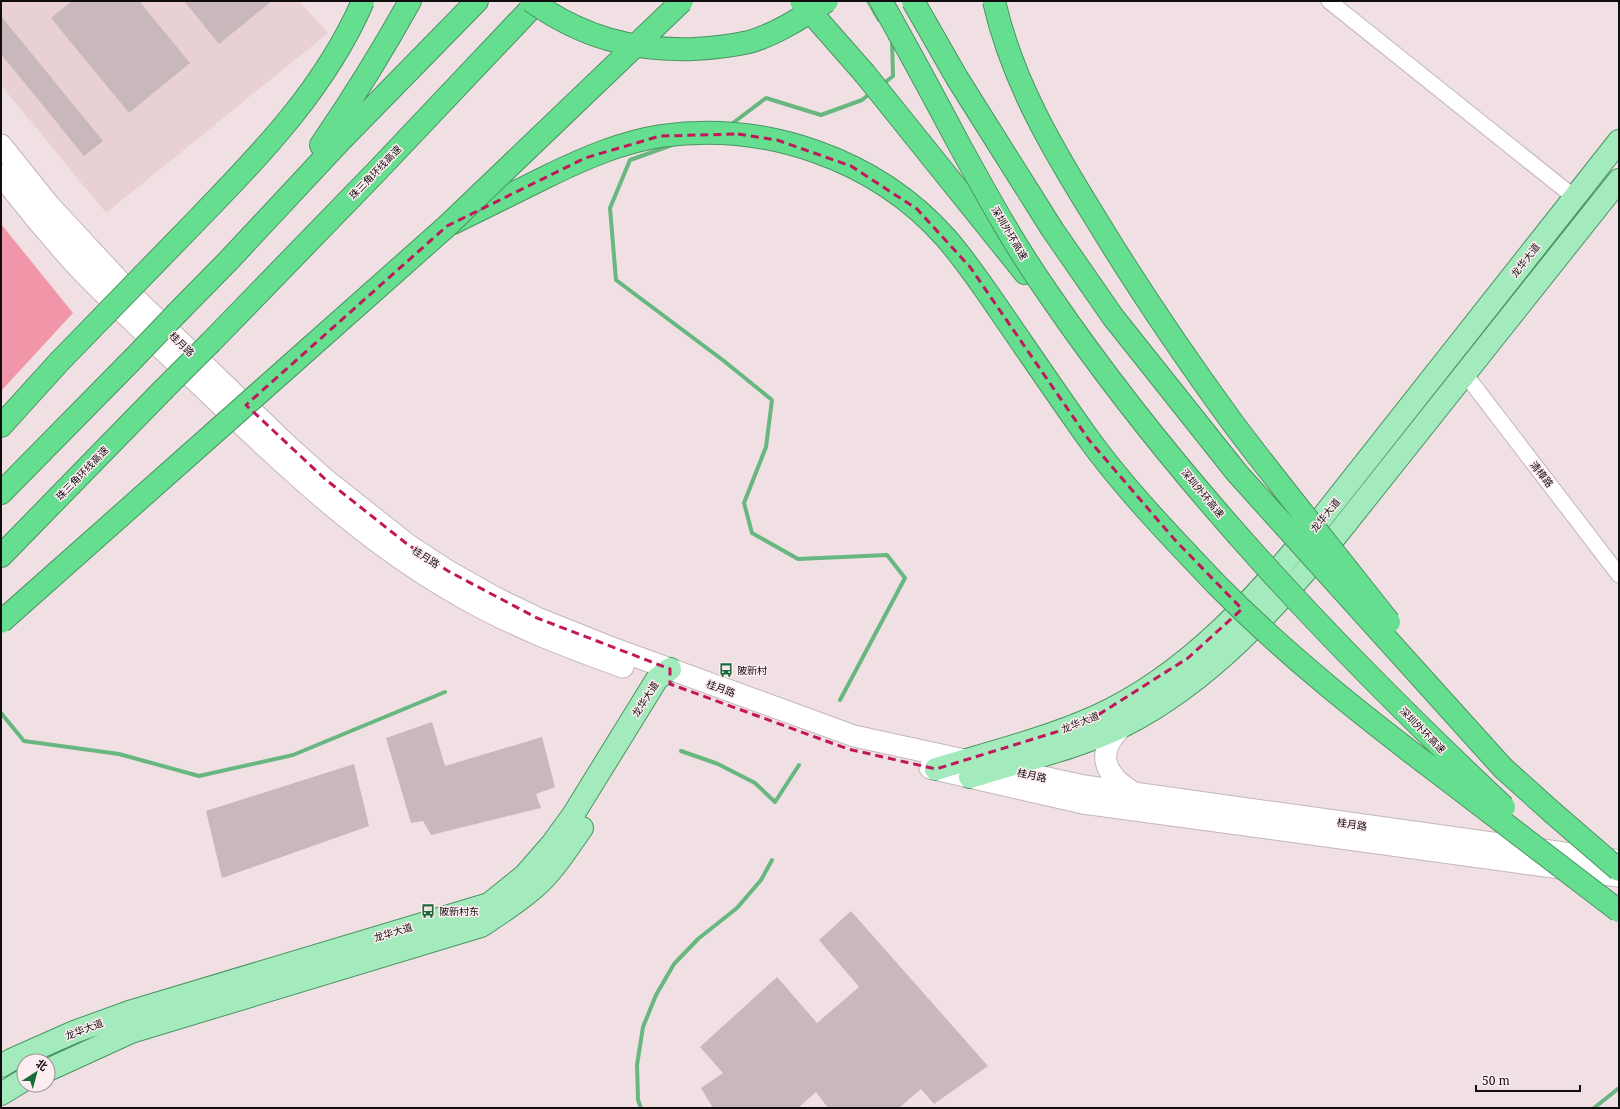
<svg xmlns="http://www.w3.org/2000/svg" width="1620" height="1109" font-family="'Noto Serif','Noto Sans SC',serif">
<rect width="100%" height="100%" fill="#f1e0e3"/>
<path fill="#e9d0d4" d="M1,1H299L328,33L106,213L1,85Z"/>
<path fill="#f196a8" d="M1,224L73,313L1,391Z"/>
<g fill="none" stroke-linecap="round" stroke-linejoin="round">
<path stroke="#68b781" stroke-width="4" d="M868,1L879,20
M882,85L893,76L892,40L890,38
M729,126L766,98L821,115L862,100L872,92
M672,145L630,160L610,208L616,280L724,361L772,400L766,447L744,503L752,533L798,559L887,555L905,578L840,700
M1,713L24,741L119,754L199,776L293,755L445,692
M681,751L718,764L755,783L775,802L799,765
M641,1108L638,1100L637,1065L643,1027L656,995L674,964L698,939L737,908L761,880L772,860
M1594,1108L1619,1088"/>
</g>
<path fill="#c8b8bb" d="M72,1H139L190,63L129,113L51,18Z
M184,1H272L219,44Z
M1,16L103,141L84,156L1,54Z
M432,722L445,766L542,737L555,787L536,794L541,808L431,835L423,821L411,823L386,738Z
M354,764L369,826L222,878L206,811Z
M851,911L988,1066L934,1104L921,1089L899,1108H828L816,1092L798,1108H713L701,1088L723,1073L700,1047L777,977L817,1023L859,987L819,940Z"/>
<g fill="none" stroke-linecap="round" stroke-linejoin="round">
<defs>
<path id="street" d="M1329,1L1574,197
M1465,374L1619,575"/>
<path id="secondary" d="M1,145L49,205L137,300L285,443L325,479L407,544L448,571L494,597L537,618L607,646L854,736L1084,786L1614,860
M1,175C25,206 50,236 76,265C116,307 159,346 201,386C282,463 362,541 460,596C512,626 567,647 623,667
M1124,725C1095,751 1102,774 1134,793
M930,768L1083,803L1619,876"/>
<path id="primary" d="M936,769C989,753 1046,739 1097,716C1189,674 1257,596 1320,520L1619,141
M970,777C1020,761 1079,748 1125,725C1211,681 1275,608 1336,536L1619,180
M1,1066L11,1060L74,1032L129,1012L489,904L525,875L552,844L573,815L657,679L670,669
M48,1070L131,1032L481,926C499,914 517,903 534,888C553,872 567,849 582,828
M1,1094L24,1080"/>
<path id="highway" d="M865,74L1025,273
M321,145C353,98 383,50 410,1
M453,223L550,175
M177,313L230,259L342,139L477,1
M211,342L378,170L538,1
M1,426L59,362
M1,493L133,359
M1,556L163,390"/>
</defs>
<use href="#street" stroke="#c5b5b7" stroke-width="17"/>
<use href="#secondary" stroke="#c5b5b7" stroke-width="23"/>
<use href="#primary" stroke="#489462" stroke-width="24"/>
<use href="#highway" stroke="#489462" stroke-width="24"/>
<use href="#street" stroke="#fff" stroke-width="15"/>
<use href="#secondary" stroke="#fff" stroke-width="21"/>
<use href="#primary" stroke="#a3ebbc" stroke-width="22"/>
<use href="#highway" stroke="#66de90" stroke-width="22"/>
<defs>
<path id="highway-bridge" d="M531,1C582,37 632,51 694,49C712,48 731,46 749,42C777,34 802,17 827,1
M801,1L865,74
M881,1C908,49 934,97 960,146C988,197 1016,248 1050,296C1179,484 1338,651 1504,807
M913,1L957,78L1052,229L1113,317L1237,473L1503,768L1553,813L1619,870
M994,1C1012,81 1053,150 1096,219C1139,290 1186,359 1235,426C1285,492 1338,557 1389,622
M550,175C585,158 622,142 661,136C765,121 876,159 946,238C966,261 983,286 1000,311C1029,353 1058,396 1088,438C1125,489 1173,539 1217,585C1286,655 1363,716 1441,775C1500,820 1560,866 1619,911
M133,359L177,313
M59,362C105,315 151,267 198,219C262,153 326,87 363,1
M163,390L211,342
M1,622L447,226L682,1"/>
</defs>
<use href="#highway-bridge" stroke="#489462" stroke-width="24" stroke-linecap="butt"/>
<use href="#highway-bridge" stroke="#66de90" stroke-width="22"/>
</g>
<path fill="none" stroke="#c2185b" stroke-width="3" stroke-dasharray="8 5" stroke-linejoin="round" d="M738,134L777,140L851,166L917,209L970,267L1089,440L1175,540L1242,609L1188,658L1098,715L1069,728L936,769L848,749L670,684V669L537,618L448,571L407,544L325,479L246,405L447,226L585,158L660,136Z"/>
<defs>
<symbol id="bus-bare" viewBox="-9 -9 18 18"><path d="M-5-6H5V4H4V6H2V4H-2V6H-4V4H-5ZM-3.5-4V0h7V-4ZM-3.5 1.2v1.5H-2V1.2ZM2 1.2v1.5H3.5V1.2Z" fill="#1a6b3c" stroke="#feedf0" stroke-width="2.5" paint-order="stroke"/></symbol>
</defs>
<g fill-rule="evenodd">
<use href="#bus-bare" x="716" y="660" width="20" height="20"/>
<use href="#bus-bare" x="418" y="901" width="20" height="20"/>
</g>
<g text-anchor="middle" stroke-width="3" stroke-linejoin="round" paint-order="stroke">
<g font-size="10" fill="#110c0d" stroke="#feedf0">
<text transform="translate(375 172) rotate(-46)" y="4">珠三角环线高速</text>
<text transform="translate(1010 233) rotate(59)" y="4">深圳外环高速</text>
<text transform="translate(1525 260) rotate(-52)" y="4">龙华大道</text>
<text transform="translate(182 344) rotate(44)" y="4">桂月路</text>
<text transform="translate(82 473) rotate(-46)" y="4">珠三角环线高速</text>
<text transform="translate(1542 474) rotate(52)" y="4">清樟路</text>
<text transform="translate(1203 493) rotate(50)" y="4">深圳外环高速</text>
<text transform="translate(1325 515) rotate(-51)" y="4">龙华大道</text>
<text transform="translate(426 557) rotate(33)" y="4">桂月路</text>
<text transform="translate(721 688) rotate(20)" y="4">桂月路</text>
<text transform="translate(645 699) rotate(-57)" y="4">龙华大道</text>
<text transform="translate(1080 722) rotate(-22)" y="4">龙华大道</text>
<text transform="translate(1423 730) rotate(45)" y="4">深圳外环高速</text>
<text transform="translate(1032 775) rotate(12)" y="4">桂月路</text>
<text transform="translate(1352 824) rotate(8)" y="4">桂月路</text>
<text transform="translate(393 932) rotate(-17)" y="4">龙华大道</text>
<text transform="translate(84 1029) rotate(-21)" y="4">龙华大道</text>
</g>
<g font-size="10" fill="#110c0d" stroke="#feedf0" text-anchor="start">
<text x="737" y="674">陂新村</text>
<text x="439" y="915">陂新村东</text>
</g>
</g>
<rect width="1620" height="1109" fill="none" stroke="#110c0d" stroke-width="4"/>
<g transform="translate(36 1073) rotate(36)"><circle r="19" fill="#feedf0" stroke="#9f9395"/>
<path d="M0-3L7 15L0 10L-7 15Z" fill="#1a6b3c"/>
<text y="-6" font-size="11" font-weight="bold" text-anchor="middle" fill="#110c0d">北</text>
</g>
<path d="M1476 1085v6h104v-6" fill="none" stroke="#110c0d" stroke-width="2"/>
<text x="1482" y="1085" font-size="12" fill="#110c0d" stroke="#feedf0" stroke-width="3" paint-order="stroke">50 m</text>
</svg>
